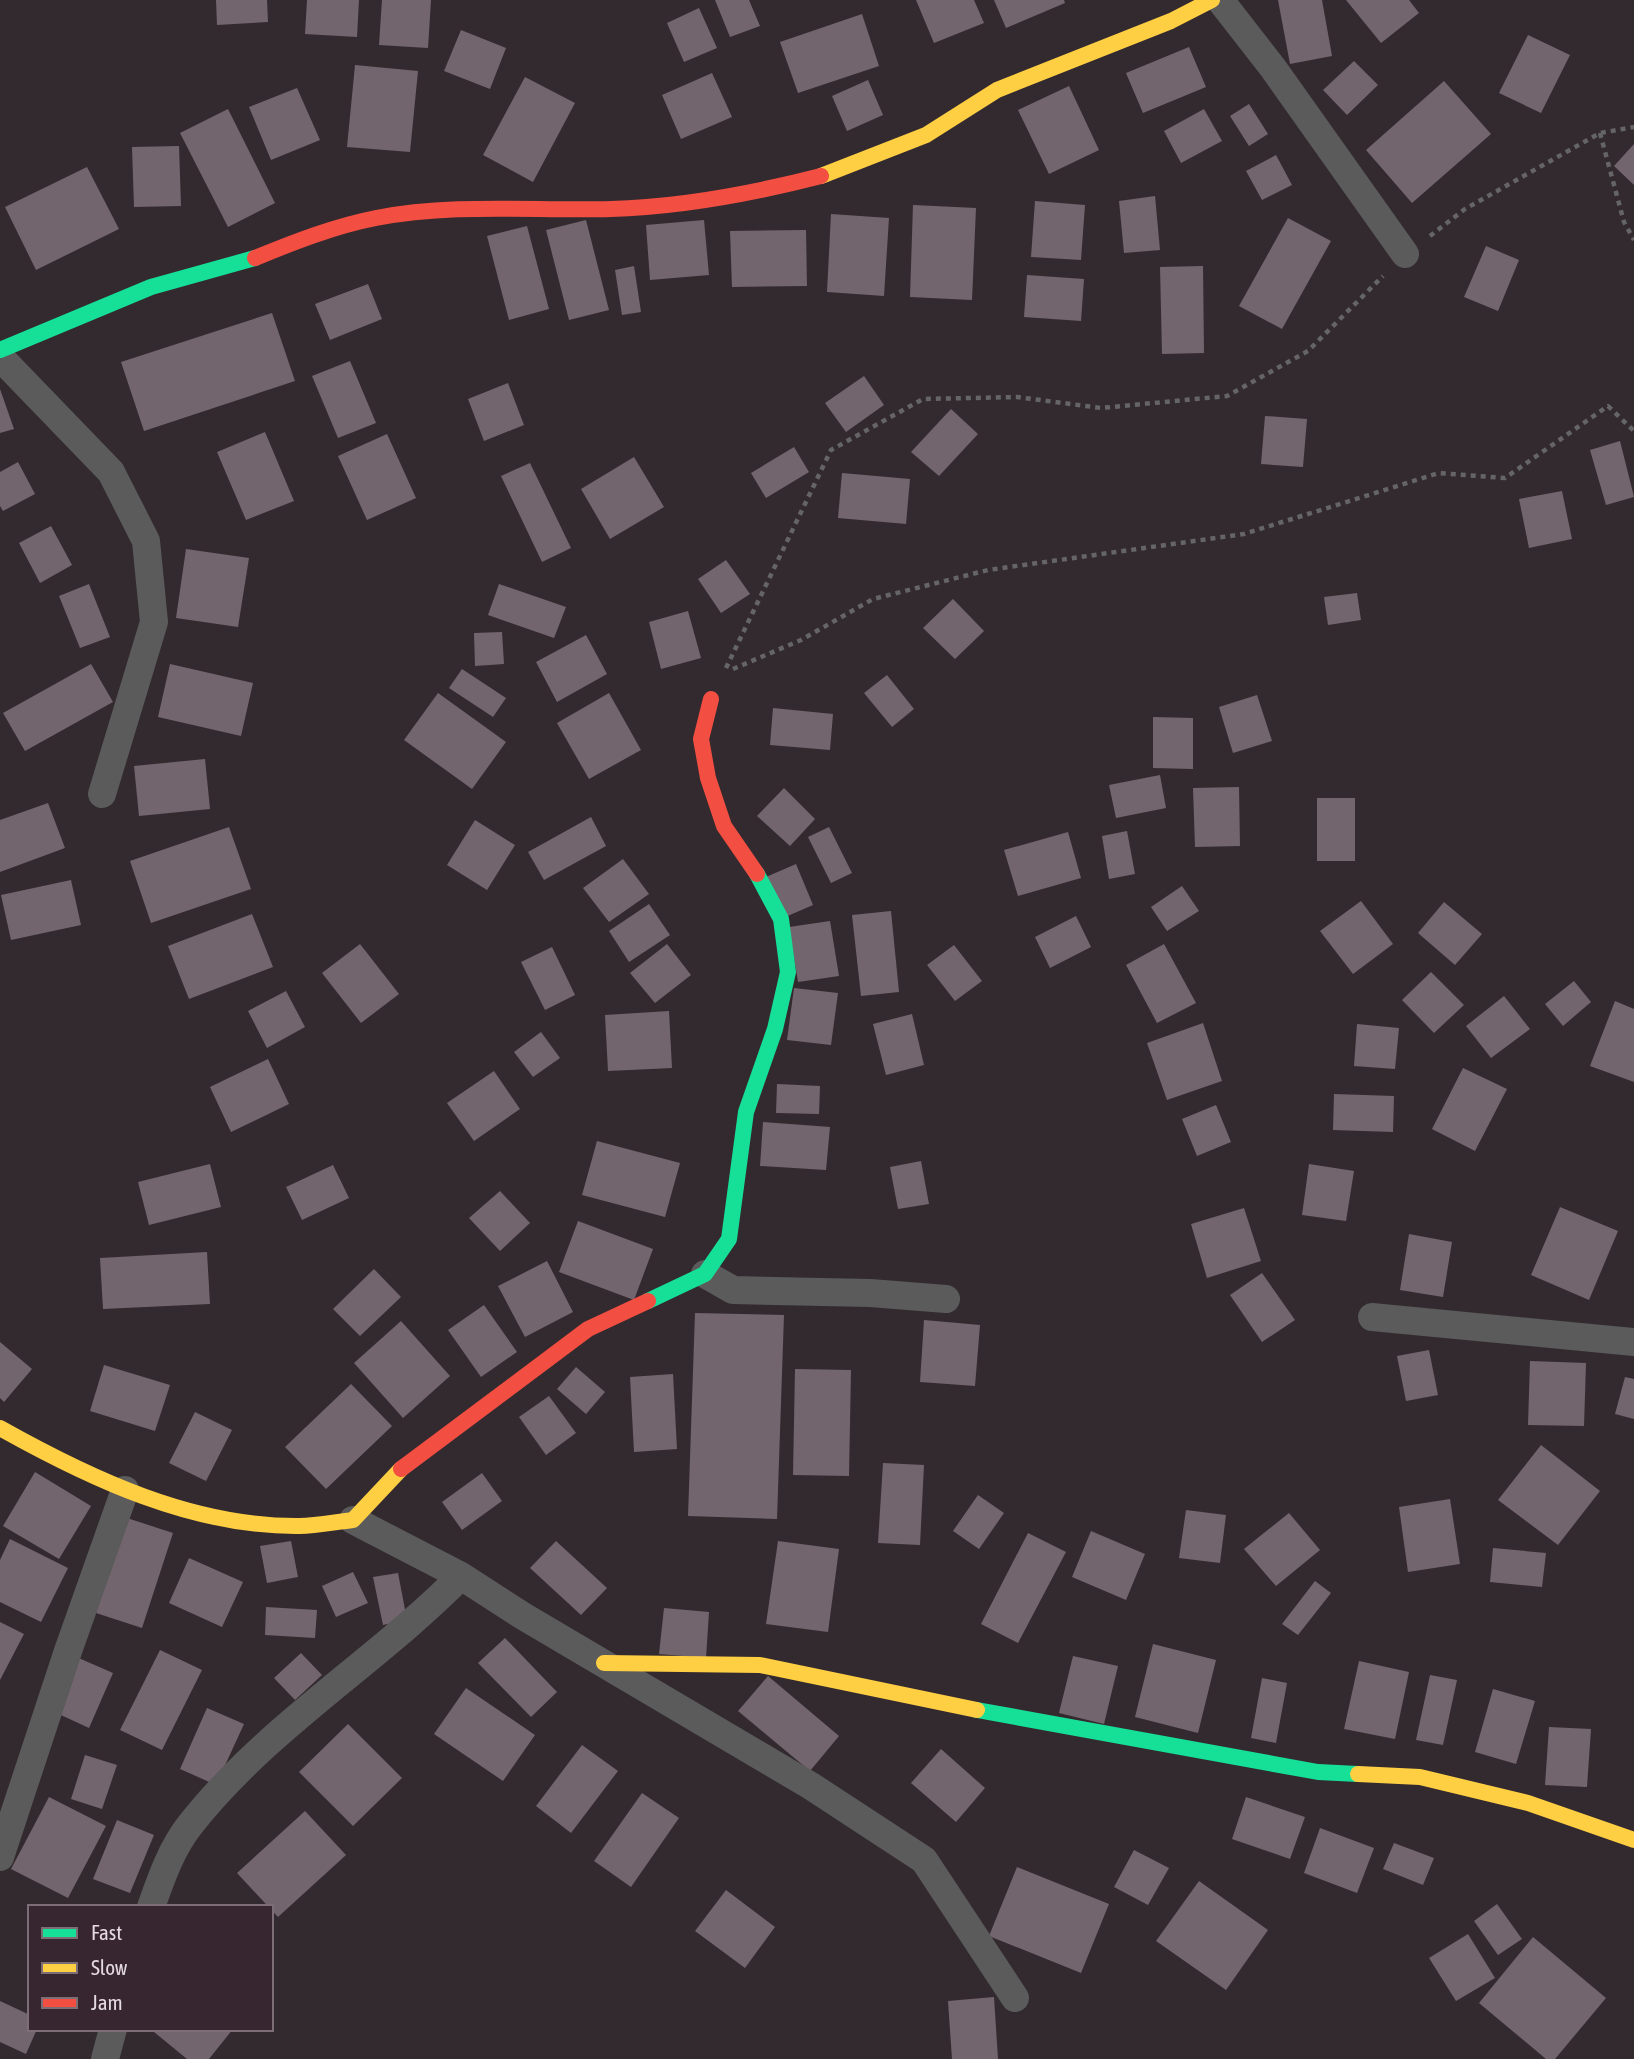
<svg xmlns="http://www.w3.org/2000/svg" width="1634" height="2059" font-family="'Asap Condensed',sans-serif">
<rect width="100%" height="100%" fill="#332a2f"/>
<path fill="#73656d" d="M216,0H267L268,22L217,25Z
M307,0H359L357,37L305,34Z
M382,0H431L428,48L379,45Z
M715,0H749L760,26L730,37Z
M916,0H974L984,23L934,43Z
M994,0H1064L1065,3L1006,28Z
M1278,0H1322L1332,56L1290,64Z
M1346,0H1409L1419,13L1381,43Z
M699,8L717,48L684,62L667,23Z
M862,14L879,66L798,93L780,42Z
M461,30L506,48L490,89L444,71Z
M1528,35L1570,55L1541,113L1499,93Z
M1189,47L1206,87L1143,113L1126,73Z
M1354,61L1378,85L1347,115L1323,90Z
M355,65L418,71L410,152L347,147Z
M712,73L732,117L681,139L662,95Z
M525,77L575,103L533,182L483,155Z
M868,80L883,115L847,131L832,96Z
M1444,81L1491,134L1412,203L1366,150Z
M1069,86L1099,150L1049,174L1018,110Z
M297,88L320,140L271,160L249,107Z
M1249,104L1268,134L1249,146L1230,116Z
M228,109L275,203L228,227L180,133Z
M1204,109L1222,141L1181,163L1164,131Z
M1634,144V185L1614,166Z
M179,146L181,206L134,207L132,147Z
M1276,155L1292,185L1262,200L1246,171Z
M87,167L119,229L36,270L5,207Z
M1155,196L1160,250L1124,253L1119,201Z
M1035,201L1085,205L1081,260L1031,257Z
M913,205L976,208L972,300L910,297Z
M831,214L889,218L884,296L827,292Z
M1288,218L1331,241L1282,329L1239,306Z
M586,220L609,310L569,320L546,230Z
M704,220L709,275L650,280L646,225Z
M527,226L549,309L509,320L487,236Z
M806,230L807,286L732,287L730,231Z
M1486,246L1519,260L1498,311L1464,297Z
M634,266L641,312L622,315L615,270Z
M1203,266L1204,353L1162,354L1160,267Z
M1027,275L1084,279L1081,321L1024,317Z
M368,284L382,319L330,340L315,304Z
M272,313L295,381L144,431L121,362Z
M350,361L376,423L338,438L312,376Z
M864,376L884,405L846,432L825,403Z
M508,383L524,425L484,441L468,399Z
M0,389L14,429L0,433Z
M951,409L978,434L939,476L911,452Z
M1265,416L1307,419L1303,467L1261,464Z
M265,432L294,501L246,520L217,452Z
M387,434L416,498L367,520L338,456Z
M1620,441L1634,497L1606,505L1590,450Z
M794,447L809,472L766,498L751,473Z
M634,457L664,507L610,539L581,489Z
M18,462L35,494L3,511L0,506V472Z
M530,463L571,548L542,562L501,476Z
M842,473L910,479L906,524L838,518Z
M1562,491L1572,539L1529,548L1519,499Z
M51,526L72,565L40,583L19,543Z
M186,549L249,558L238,627L176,618Z
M726,560L750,594L721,613L698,579Z
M89,584L110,637L80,648L59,596Z
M499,584L566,607L554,638L488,615Z
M1357,593L1361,620L1328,625L1324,597Z
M953,599L984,631L955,659L923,628Z
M688,611L701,658L661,669L649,622Z
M502,632L504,664L475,666L474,633Z
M586,635L607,674L557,702L536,662Z
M91,664L113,702L25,751L3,713Z
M170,664L253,683L241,736L158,717Z
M462,669L506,698L493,717L449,688Z
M887,675L914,709L892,727L864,693Z
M438,693L506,742L472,789L404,740Z
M609,693L641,750L589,779L557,723Z
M1257,695L1272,741L1233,753L1219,707Z
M773,708L833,714L830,750L770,745Z
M1153,717L1193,718V769L1153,768Z
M205,759L210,809L139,816L134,766Z
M1160,775L1166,808L1116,818L1109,785Z
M1239,787L1240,846L1195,847L1193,788Z
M784,788L815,819L790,846L757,816Z
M1317,798H1355V861H1317Z
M48,803L65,848L0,872V820Z
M591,817L606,846L544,880L528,852Z
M475,820L515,845L487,890L447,865Z
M229,827L251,889L151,923L130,861Z
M829,827L852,873L831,883L808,837Z
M1127,831L1135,874L1109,879L1102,836Z
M1068,832L1081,878L1018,896L1004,850Z
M623,859L649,894L609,922L583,888Z
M796,864L813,905L783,918L766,877Z
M71,880L81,925L11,940L1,895Z
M1182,886L1199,911L1167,931L1151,907Z
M1361,901L1393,944L1353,974L1320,931Z
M1444,902L1482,934L1455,965L1418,933Z
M649,904L670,935L629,962L609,931Z
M891,911L899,992L861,996L852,915Z
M252,914L273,967L189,999L168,946Z
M1076,916L1091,947L1050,968L1035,937Z
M830,921L839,976L798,982L789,927Z
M360,944L399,994L361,1023L322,973Z
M667,944L691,975L655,1003L630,973Z
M1164,944L1196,1003L1157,1023L1126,965Z
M954,945L982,981L955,1001L927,965Z
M552,947L575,995L545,1010L521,962Z
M1431,972L1464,1005L1434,1033L1402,1000Z
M1574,981L1591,1002L1563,1026L1545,1004Z
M794,988L838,993L831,1045L787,1040Z
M286,991L305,1027L267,1048L248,1011Z
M1504,996L1530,1029L1491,1058L1466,1026Z
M1615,1001L1634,1009V1082L1590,1066Z
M669,1011L672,1068L608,1071L605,1015Z
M912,1014L924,1065L886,1075L873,1024Z
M1203,1023L1222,1081L1167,1100L1147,1043Z
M1357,1024L1399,1028L1395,1069L1354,1066Z
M541,1032L560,1058L533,1077L514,1052Z
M268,1059L289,1104L231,1132L210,1087Z
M1463,1068L1507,1089L1475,1151L1432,1129Z
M494,1071L520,1109L474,1141L447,1103Z
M777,1084L820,1086L819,1114L776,1113Z
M1334,1094L1394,1096L1393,1132L1333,1130Z
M1216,1105L1231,1142L1197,1156L1182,1119Z
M763,1122L830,1127L826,1170L760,1166Z
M597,1141L680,1163L665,1217L582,1195Z
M921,1161L929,1204L898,1209L890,1167Z
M210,1164L221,1207L149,1225L138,1182Z
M1309,1164L1354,1171L1346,1221L1302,1215Z
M333,1165L349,1198L302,1220L286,1187Z
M500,1191L530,1223L500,1251L469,1218Z
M1560,1207L1618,1231L1589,1300L1531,1275Z
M1244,1208L1261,1261L1207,1278L1191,1224Z
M578,1221L653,1249L634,1300L559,1272Z
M1409,1234L1452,1242L1443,1297L1400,1290Z
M207,1252L210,1304L103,1309L100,1258Z
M547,1261L573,1312L525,1337L498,1286Z
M374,1269L401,1297L360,1336L333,1309Z
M1262,1273L1295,1320L1262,1342L1230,1295Z
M484,1305L517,1352L481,1377L448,1330Z
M695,1313L784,1315L777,1519L688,1516Z
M924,1320L980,1325L975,1386L920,1382Z
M401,1321L450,1376L403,1418L354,1363Z
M0,1342L32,1369L4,1402L0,1398Z
M1429,1350L1438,1395L1406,1401L1397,1356Z
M1530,1361L1586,1363L1584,1426L1528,1425Z
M104,1365L170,1385L155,1431L90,1411Z
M576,1367L605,1392L586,1414L557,1389Z
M795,1369L851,1370L849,1476L793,1475Z
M673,1374L677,1449L634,1452L630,1377Z
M1625,1377L1634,1379V1419L1615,1414Z
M351,1384L392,1426L326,1489L285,1447Z
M549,1396L576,1433L546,1455L519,1417Z
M195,1412L232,1430L206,1481L169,1463Z
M1541,1445L1600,1491L1558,1545L1498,1500Z
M883,1463L924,1465L920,1545L878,1543Z
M35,1472L91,1506L59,1559L3,1526Z
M482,1473L502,1501L462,1530L442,1502Z
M978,1495L1004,1513L979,1549L953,1531Z
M1450,1499L1460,1564L1408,1572L1399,1507Z
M1186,1510L1226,1515L1220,1563L1179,1558Z
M1289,1513L1320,1550L1276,1586L1244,1549Z
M127,1518L173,1533L142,1628L96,1613Z
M1091,1531L1145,1554L1126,1600L1072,1577Z
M1028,1533L1066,1552L1018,1643L981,1624Z
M10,1539L68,1568L41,1622L0,1602V1560Z
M291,1541L298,1577L267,1583L260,1546Z
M556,1541L607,1588L581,1615L530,1568Z
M778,1541L839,1549L828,1632L766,1624Z
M1493,1548L1546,1553L1542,1587L1490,1582Z
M189,1558L243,1582L222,1627L169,1603Z
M353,1572L368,1603L336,1617L322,1586Z
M398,1573L407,1620L383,1625L373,1577Z
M1315,1581L1331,1593L1298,1635L1282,1624Z
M266,1607L317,1610L315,1638L265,1635Z
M664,1608L709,1612L706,1658L659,1654Z
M0,1622L24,1634L0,1680Z
M505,1638L557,1692L531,1717L478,1663Z
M1153,1644L1216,1660L1198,1733L1135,1717Z
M160,1650L202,1670L162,1750L120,1730Z
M301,1653L322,1675L295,1700L274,1678Z
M74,1656L113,1673L89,1728L50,1710Z
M1073,1656L1118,1666L1104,1724L1059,1713Z
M1359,1661L1409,1672L1395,1739L1344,1729Z
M1430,1675L1457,1680L1443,1745L1416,1740Z
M768,1676L839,1736L810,1771L738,1711Z
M1262,1678L1287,1683L1276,1743L1251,1738Z
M466,1688L535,1735L503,1781L434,1734Z
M1493,1689L1535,1701L1516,1764L1475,1752Z
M207,1708L244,1724L216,1785L180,1769Z
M348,1724L402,1778L353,1826L299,1772Z
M1549,1727L1591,1729L1587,1787L1545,1785Z
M582,1745L618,1771L571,1833L536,1806Z
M941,1749L985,1788L956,1822L911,1783Z
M85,1755L117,1765L102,1809L71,1799Z
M642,1793L679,1818L631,1887L594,1861Z
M49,1797L106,1826L68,1898L11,1869Z
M1246,1797L1305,1817L1290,1859L1232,1839Z
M305,1811L346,1855L278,1917L237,1873Z
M117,1820L154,1835L130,1893L93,1879Z
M1320,1828L1374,1848L1357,1893L1304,1873Z
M1394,1843L1434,1858L1423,1885L1383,1869Z
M1134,1850L1169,1868L1148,1905L1114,1887Z
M1017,1867L1109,1904L1081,1973L989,1936Z
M1199,1881L1268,1930L1226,1990L1156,1941Z
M726,1890L775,1927L745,1968L695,1931Z
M1497,1904L1522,1939L1498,1955L1474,1921Z
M1468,1934L1495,1978L1456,2001L1429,1958Z
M1533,1937L1606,1998L1555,2059H1546L1479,2003Z
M994,1997L998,2059H952L948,2001Z
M0,2001L30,2015V2029H37L26,2054L0,2042Z
M156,2029H233L209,2059H187L154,2032Z"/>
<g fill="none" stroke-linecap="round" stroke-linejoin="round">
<path stroke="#666565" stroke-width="4.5" stroke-dasharray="5 5" stroke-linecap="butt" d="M1600,133L1624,222L1634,240
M1430,236L1465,209L1600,133L1634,127
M726,668L831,450L923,399L1017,397L1101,408L1227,396L1308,351L1383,276
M733,669L801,640L873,599L988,570L1244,534L1439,473L1505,478L1608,406L1634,431"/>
<path stroke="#5a5b5a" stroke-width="28" d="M1220,0L1273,68L1405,254
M0,357L111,472L146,541L154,622L102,794
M705,1274L733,1290L870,1293L946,1299
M1372,1317L1634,1342
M353,1520L461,1576L523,1616L811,1786L924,1860L1015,1998
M0,1857L68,1651L125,1490
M151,1907C161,1879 171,1849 190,1825C266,1728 375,1663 461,1576
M105,2059L113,2029"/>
<path stroke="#16e098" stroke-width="16" d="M0,350L151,287L255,258
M648,1301L705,1274L729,1239L746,1112L775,1029L788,972L781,919L757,874
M977,1710L1318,1772L1358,1774"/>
<path stroke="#ffcf43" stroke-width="16" d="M821,176L926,135L997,90L1171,21L1212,0
M0,1428C91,1479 193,1527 299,1526C317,1526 335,1522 353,1520L401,1469
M604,1663L760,1665L977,1710
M1358,1774L1420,1777L1528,1803L1634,1840"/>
<path stroke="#f24e42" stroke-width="16" d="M255,258C294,242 335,226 376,218C453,203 533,211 611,209C683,207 751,194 821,176
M711,699L701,739L708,778L724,826L757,874
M401,1469L588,1329L648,1301"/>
</g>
<rect x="28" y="1905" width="245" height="126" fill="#37262f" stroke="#7d6e76" stroke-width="2"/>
<rect x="42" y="1928" width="35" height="10" fill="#16e098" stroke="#7d6e76" stroke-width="2"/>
<text x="91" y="1940" font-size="21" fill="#e5dae0">Fast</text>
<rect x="42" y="1963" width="35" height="10" fill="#ffcf43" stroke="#7d6e76" stroke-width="2"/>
<text x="91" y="1975" font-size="21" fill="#e5dae0">Slow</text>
<rect x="42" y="1998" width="35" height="10" fill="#f24e42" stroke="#7d6e76" stroke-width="2"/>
<text x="91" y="2010" font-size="21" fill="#e5dae0">Jam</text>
</svg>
